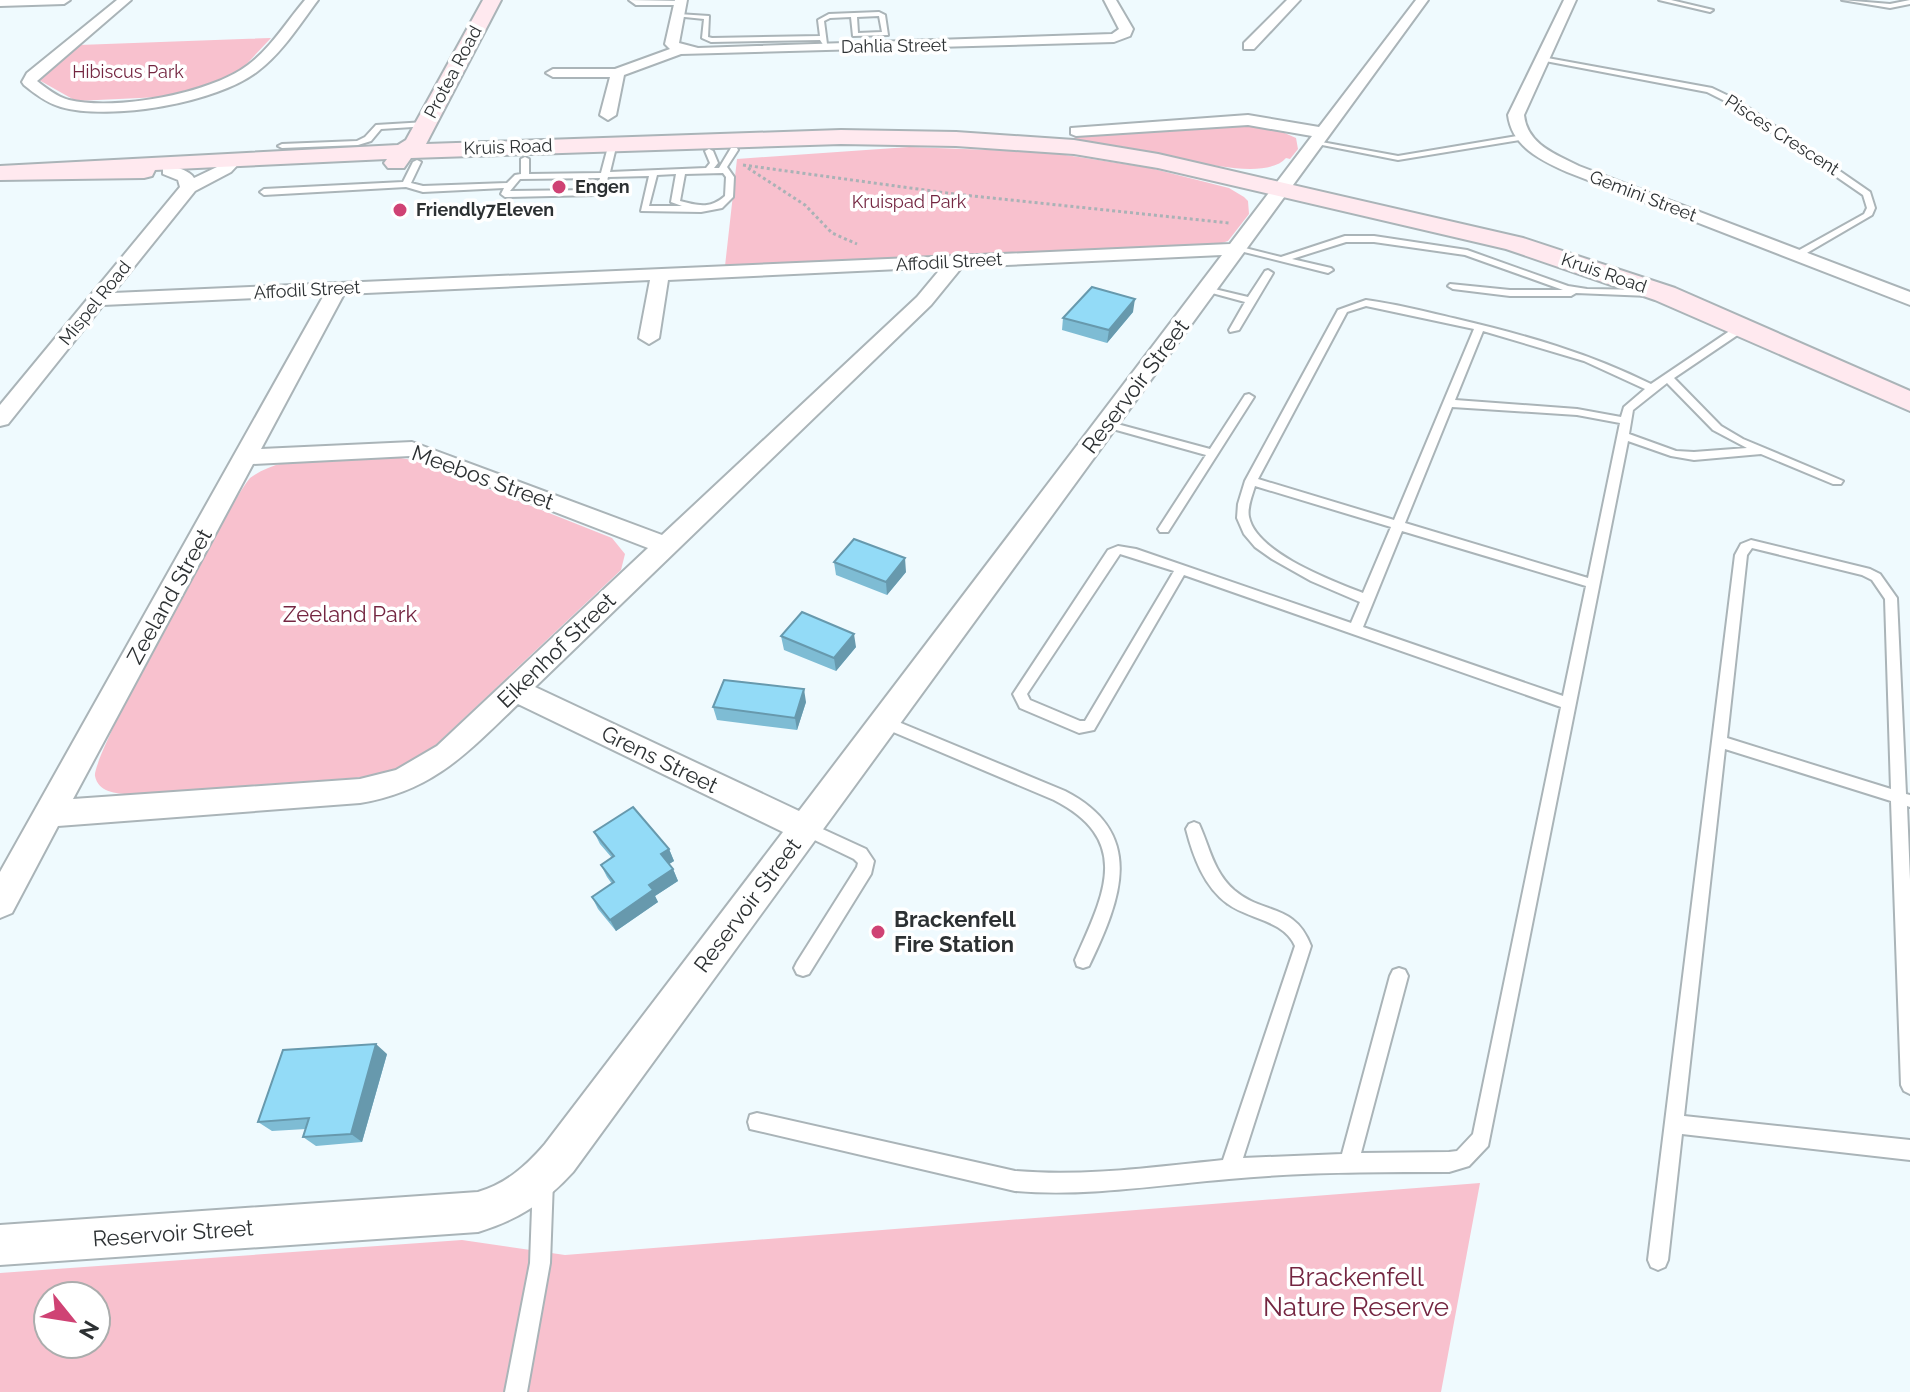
<svg xmlns="http://www.w3.org/2000/svg" width="1910" height="1392" font-family="Raleway,sans-serif">
<rect width="100%" height="100%" fill="#effafe"/>
<path fill="#f8c1ce" fill-rule="evenodd" d="M271,38L239,72L207,85L161,97L76,101L39,80L79,45Z
M1246,124L1271,127L1296,138L1298,149L1290,159L1286,158C1263,185 1169,154 1136,149C1116,145 1095,143 1074,140L1075,135Z
M909,147L1046,152L1150,168L1229,188L1244,197L1248,201L1249,214L1228,241L1219,244L725,266L737,159Z
M389,456L418,461L612,538L625,554L621,570L428,752L399,768L367,777L130,794C116,794 98,792 95,776C91,757 229,503 250,478C284,452 347,458 389,456Z
M1480,1183L1441,1392H0V1273L462,1240L565,1255ZM48,1296H96V1344H48Z"/>
<g fill="none" stroke-linecap="round" stroke-linejoin="round">
<defs>
<path id="lane" d="M629,0L681,1L684,3L681,5H636Z
M1659,0H1671L1713,10L1710,12Z
M1842,0L1890,4L1910,0V4L1890,8Z
M879,12L885,15L888,35L853,36L851,17L830,18L824,21L827,44L824,46L820,40L711,42L702,38L704,19L675,16L678,14L709,16L708,37L712,38L820,36L818,20L829,14ZM879,16L882,32L858,33L857,17Z
M1542,57L1712,88L1737,100L1870,192L1875,208L1872,215L1800,257H1794V253L1864,214L1867,208L1863,195L1731,104L1707,92L1540,60Z
M426,122H429V126L381,129L371,141L358,145L282,148L278,146L282,144L357,141L365,137L376,125Z
M1523,135H1526V139L1398,160L1312,143L1316,141L1398,156Z
M613,141L617,143L610,172L706,168L710,163L705,151L709,149L713,151L718,163L714,168H719L731,148H737L738,150L727,167L734,177L733,197L722,208L701,212L641,211L649,176L608,177L604,191L596,195L505,197L501,194L504,188L423,192L406,187L264,195L260,192L264,189L403,182L413,162L417,160L421,162L411,183L423,186L507,183L515,175L521,174V159L525,157L529,159V174L601,173L609,143ZM723,173L726,177L725,196C709,210 697,205 680,201L685,174ZM676,174L671,202L682,206H649L657,175ZM600,178L597,188L594,190L510,191L520,179Z
M1345,236H1374L1467,250L1568,286L1587,289L1649,290L1654,293L1649,296L1576,293L1571,296H1510L1453,289L1448,286L1450,284L1510,290H1563L1465,255L1374,242H1346L1292,259L1331,268L1333,270L1328,273L1232,249L1237,246L1281,257Z
M1268,270L1273,273L1239,330L1230,332L1229,330L1245,302L1201,290L1206,287L1248,297L1265,271Z
M1366,300C1397,304 1427,312 1457,319C1525,335 1589,353 1651,384L1737,326H1745V330L1674,378L1721,426L1743,439L1843,481L1841,484H1833L1761,454L1694,460L1671,456L1628,441L1488,1146L1469,1166L1449,1172C1376,1172 1302,1172 1229,1179C1157,1185 1087,1197 1015,1191L750,1129L748,1122L750,1115L757,1113L1015,1171C1085,1177 1154,1167 1223,1160L1295,946C1284,920 1248,919 1228,904C1204,887 1193,856 1186,829L1189,824L1194,822L1199,824C1210,848 1213,871 1234,890C1263,915 1295,903 1311,946L1243,1158L1342,1154L1390,976L1393,970L1399,968L1405,970L1408,976L1361,1153L1449,1152L1457,1151L1473,1134L1561,707L1184,575L1094,730L1079,733L1020,708L1013,694L1108,550L1118,546L1136,549L1351,623L1360,602L1311,581L1272,559L1255,547L1244,534L1237,518L1238,504L1245,481L1338,310ZM1366,306L1474,329L1394,520L1258,479L1347,312ZM1483,331L1584,361L1645,389L1624,407L1621,417L1577,409L1455,400ZM1667,383L1713,430L1747,448L1694,452L1676,451L1629,434L1633,410ZM1452,407L1577,415L1620,423L1588,578L1405,523ZM1255,486L1391,527L1363,593C1333,581 1256,553 1249,517C1247,507 1252,496 1255,486ZM1402,531L1586,586L1563,696L1363,627ZM1120,554L1174,571L1085,721H1080L1030,700L1027,694Z
M1249,394L1254,397L1168,532H1160L1158,529L1206,455L1102,426L1101,424L1106,421L1210,449L1245,395Z
M1751,540L1870,569L1880,574L1897,598L1906,794L1910,795V807L1907,806L1910,880V1094L1904,1091L1901,1085L1891,801L1725,749L1684,1116L1910,1140V1160L1682,1134L1668,1260L1665,1267L1658,1270L1651,1267L1648,1260L1735,555L1741,544ZM1752,548L1862,575L1872,580L1885,599L1891,789L1727,738L1747,555Z
M884,716L1065,791C1147,833 1121,899 1089,966L1083,968L1077,966L1075,960C1103,896 1134,841 1054,800L879,726L877,722L879,718Z
M805,821L866,849L874,861L871,874L809,974L803,976L797,974L794,968L797,962L857,867L858,863L854,859L800,833L797,828L800,823Z
M543,1171L550,1174L553,1181L550,1263L527,1392H505L530,1263L533,1181L536,1174Z"/>
<path id="street" d="M0,0H70L64,4L0,6Z
M117,0H131L37,81C46,88 57,97 69,100C115,111 210,94 248,65C271,48 287,21 305,0H318C300,24 282,53 258,71C217,103 111,121 61,107C47,103 35,94 24,85L22,82L27,73Z
M675,0H687L679,43L698,48L1112,34L1119,29L1104,0H1116L1133,29L1130,36L1114,42L681,54L624,75L616,115L608,120L600,115L610,77H553L546,73L553,69H615L670,49L665,44Z
M1287,0H1300L1254,49H1244V43Z
M1416,0H1428L573,1172C546,1202 517,1220 478,1232L0,1265V1225L478,1192C506,1184 526,1166 545,1144L783,832L518,704C467,753 433,791 360,803L58,826L12,913L0,918V872L324,295L103,305L8,424L0,426V405L180,187L178,180L163,174V168C173,165 189,170 194,178L219,166L230,155H242L244,158L231,172L195,191L113,293L1230,244L1312,136L1248,125L1076,136L1071,134V128L1248,115L1319,127ZM1222,255L799,811L535,687L931,305L962,267ZM942,267L917,297L662,535L412,442L261,449L344,294L650,280L639,338L649,344L659,338L668,280ZM410,456L648,548L437,746L396,770L360,779L73,799L253,464Z
M1564,0H1576L1524,115C1527,144 1555,154 1579,166L1910,292V305L1567,172C1541,160 1512,147 1508,115Z"/>
<path id="secondary" d="M483,0H501L426,144L841,130L956,132L1074,140L1158,154L1523,238L1675,288L1910,391V411L1655,300L1506,249L1158,168L1074,154L956,146L841,144L411,158L404,168H388L384,163L387,159L155,170L152,176L144,178L0,180V166L398,145L406,140Z"/>
</defs>
<use href="#lane" stroke="#aab4b8" stroke-width="4"/>
<use href="#street" stroke="#aab4b8" stroke-width="4"/>
<use href="#secondary" stroke="#aab4b8" stroke-width="4"/>
<path stroke="#aab2b6" stroke-width="3" stroke-dasharray="3 3" stroke-linecap="butt" d="M743,165L954,194L1229,223
M748,168L805,205L832,233L857,244"/>
<use href="#lane" fill="#fff" fill-rule="evenodd"/>
<use href="#street" fill="#fff" fill-rule="evenodd"/>
<use href="#secondary" fill="#ffe9ef" fill-rule="evenodd"/>
</g>
<path fill="#7ebcd4" d="M1133,312L1107,343L1062,330L1063,318Z
M834,562L906,572L887,595L836,575Z
M781,636L856,647L836,671L784,650Z
M806,702L797,730L717,720L713,707Z
M594,832L669,849L674,861L669,864L673,869L678,881L655,896L658,902L616,931L598,909L592,897L612,884L607,877L601,865L612,858L600,844Z
M387,1054L362,1142L316,1146L303,1137L306,1129L272,1131L258,1122Z"/>
<path fill="#6799ad" d="M1135,299L1133,312L1107,343L1109,330Z
M905,558L906,572L887,595L886,582Z
M854,634L856,647L836,671L834,658Z
M804,689L806,702L797,730L795,718Z
M669,849L674,861L666,866L661,854Z
M673,869L678,881L655,896L658,902L616,931L610,920L649,885Z
M376,1044L387,1054L362,1142L351,1134Z"/>
<path fill="#93dbf7" stroke="#6799ad" stroke-width="2" d="M1092,287L1135,299L1109,330L1063,318Z
M854,539L905,558L886,582L834,562Z
M802,612L854,634L834,658L781,636Z
M724,680L804,689L795,718L713,707Z
M633,807L669,849L661,854L673,869L649,885L653,890L610,920L592,897L614,882L601,865L614,856L594,832Z
M376,1044L351,1134L303,1137L309,1118L258,1122L283,1050Z"/>
<g fill="#cf4274" stroke="#fff" stroke-width="3">
<circle cx="559" cy="187" r="8"/>
<circle cx="400" cy="210" r="8"/>
<circle cx="878" cy="932" r="8"/>
</g>
<g text-anchor="middle" stroke-width="7" stroke-linejoin="round" paint-order="stroke">
<g font-size="18" fill="#2d3133" stroke="#fff">
<text transform="translate(894 46) rotate(-1)" y="6">Dahlia Street</text>
<text transform="translate(453 72) rotate(-62)" y="6">Protea Road</text>
<text transform="translate(1782 135) rotate(33)" y="6">Pisces Crescent</text>
<text transform="translate(508 147) rotate(-2)" y="6">Kruis Road</text>
<text transform="translate(1643 196) rotate(21)" y="6">Gemini Street</text>
<text transform="translate(949 262) rotate(-3)" y="6">Affodil Street</text>
<text transform="translate(1604 273) rotate(19)" y="6">Kruis Road</text>
<text transform="translate(307 290) rotate(-3)" y="6">Affodil Street</text>
<text transform="translate(95 303) rotate(-51)" y="6">Mispel Road</text>
</g>
<g font-size="18" fill="#742641" stroke="#fff">
<text x="128" y="78">Hibiscus Park</text>
<text x="909" y="208">Kruispad Park</text>
</g>
<g font-size="18" font-weight="bold" fill="#2d3133" stroke="#fff" text-anchor="start">
<text x="575" y="193">Engen</text>
<text x="416" y="216">Friendly7Eleven</text>
</g>
<g font-size="22" fill="#2d3133" stroke="#fff">
<text transform="translate(1135 386) rotate(-53)" y="8">Reservoir Street</text>
<text transform="translate(483 477) rotate(20)" y="8">Meebos Street</text>
<text transform="translate(169 596) rotate(-61)" y="8">Zeeland Street</text>
<text transform="translate(556 650) rotate(-44)" y="8">Eikenhof Street</text>
<text transform="translate(660 759) rotate(26)" y="8">Grens Street</text>
<text transform="translate(747 905) rotate(-53)" y="8">Reservoir Street</text>
<text transform="translate(173 1233) rotate(-4)" y="8">Reservoir Street</text>
</g>
<g font-size="22" fill="#742641" stroke="#fff">
<text x="350" y="622">Zeeland Park</text>
</g>
<g font-size="22" font-weight="bold" fill="#2d3133" stroke="#fff" text-anchor="start">
<text x="894" y="927">Brackenfell<tspan x="894" dy="25">Fire Station</tspan></text>
</g>
<g font-size="26" fill="#742641" stroke="#fff">
<text x="1356" y="1286">Brackenfell<tspan x="1356" dy="30">Nature Reserve</tspan></text>
</g>
</g>
<g transform="translate(72 1320) rotate(120)"><circle r="38" fill="#ffffff" stroke="#abadad" stroke-width="2"/>
<path d="M0-6L14 30L0 20L-14 30Z" fill="#cf4274"/>
<text y="-12" font-size="22" font-weight="bold" text-anchor="middle" fill="#2d3133">N</text>
</g>
</svg>
